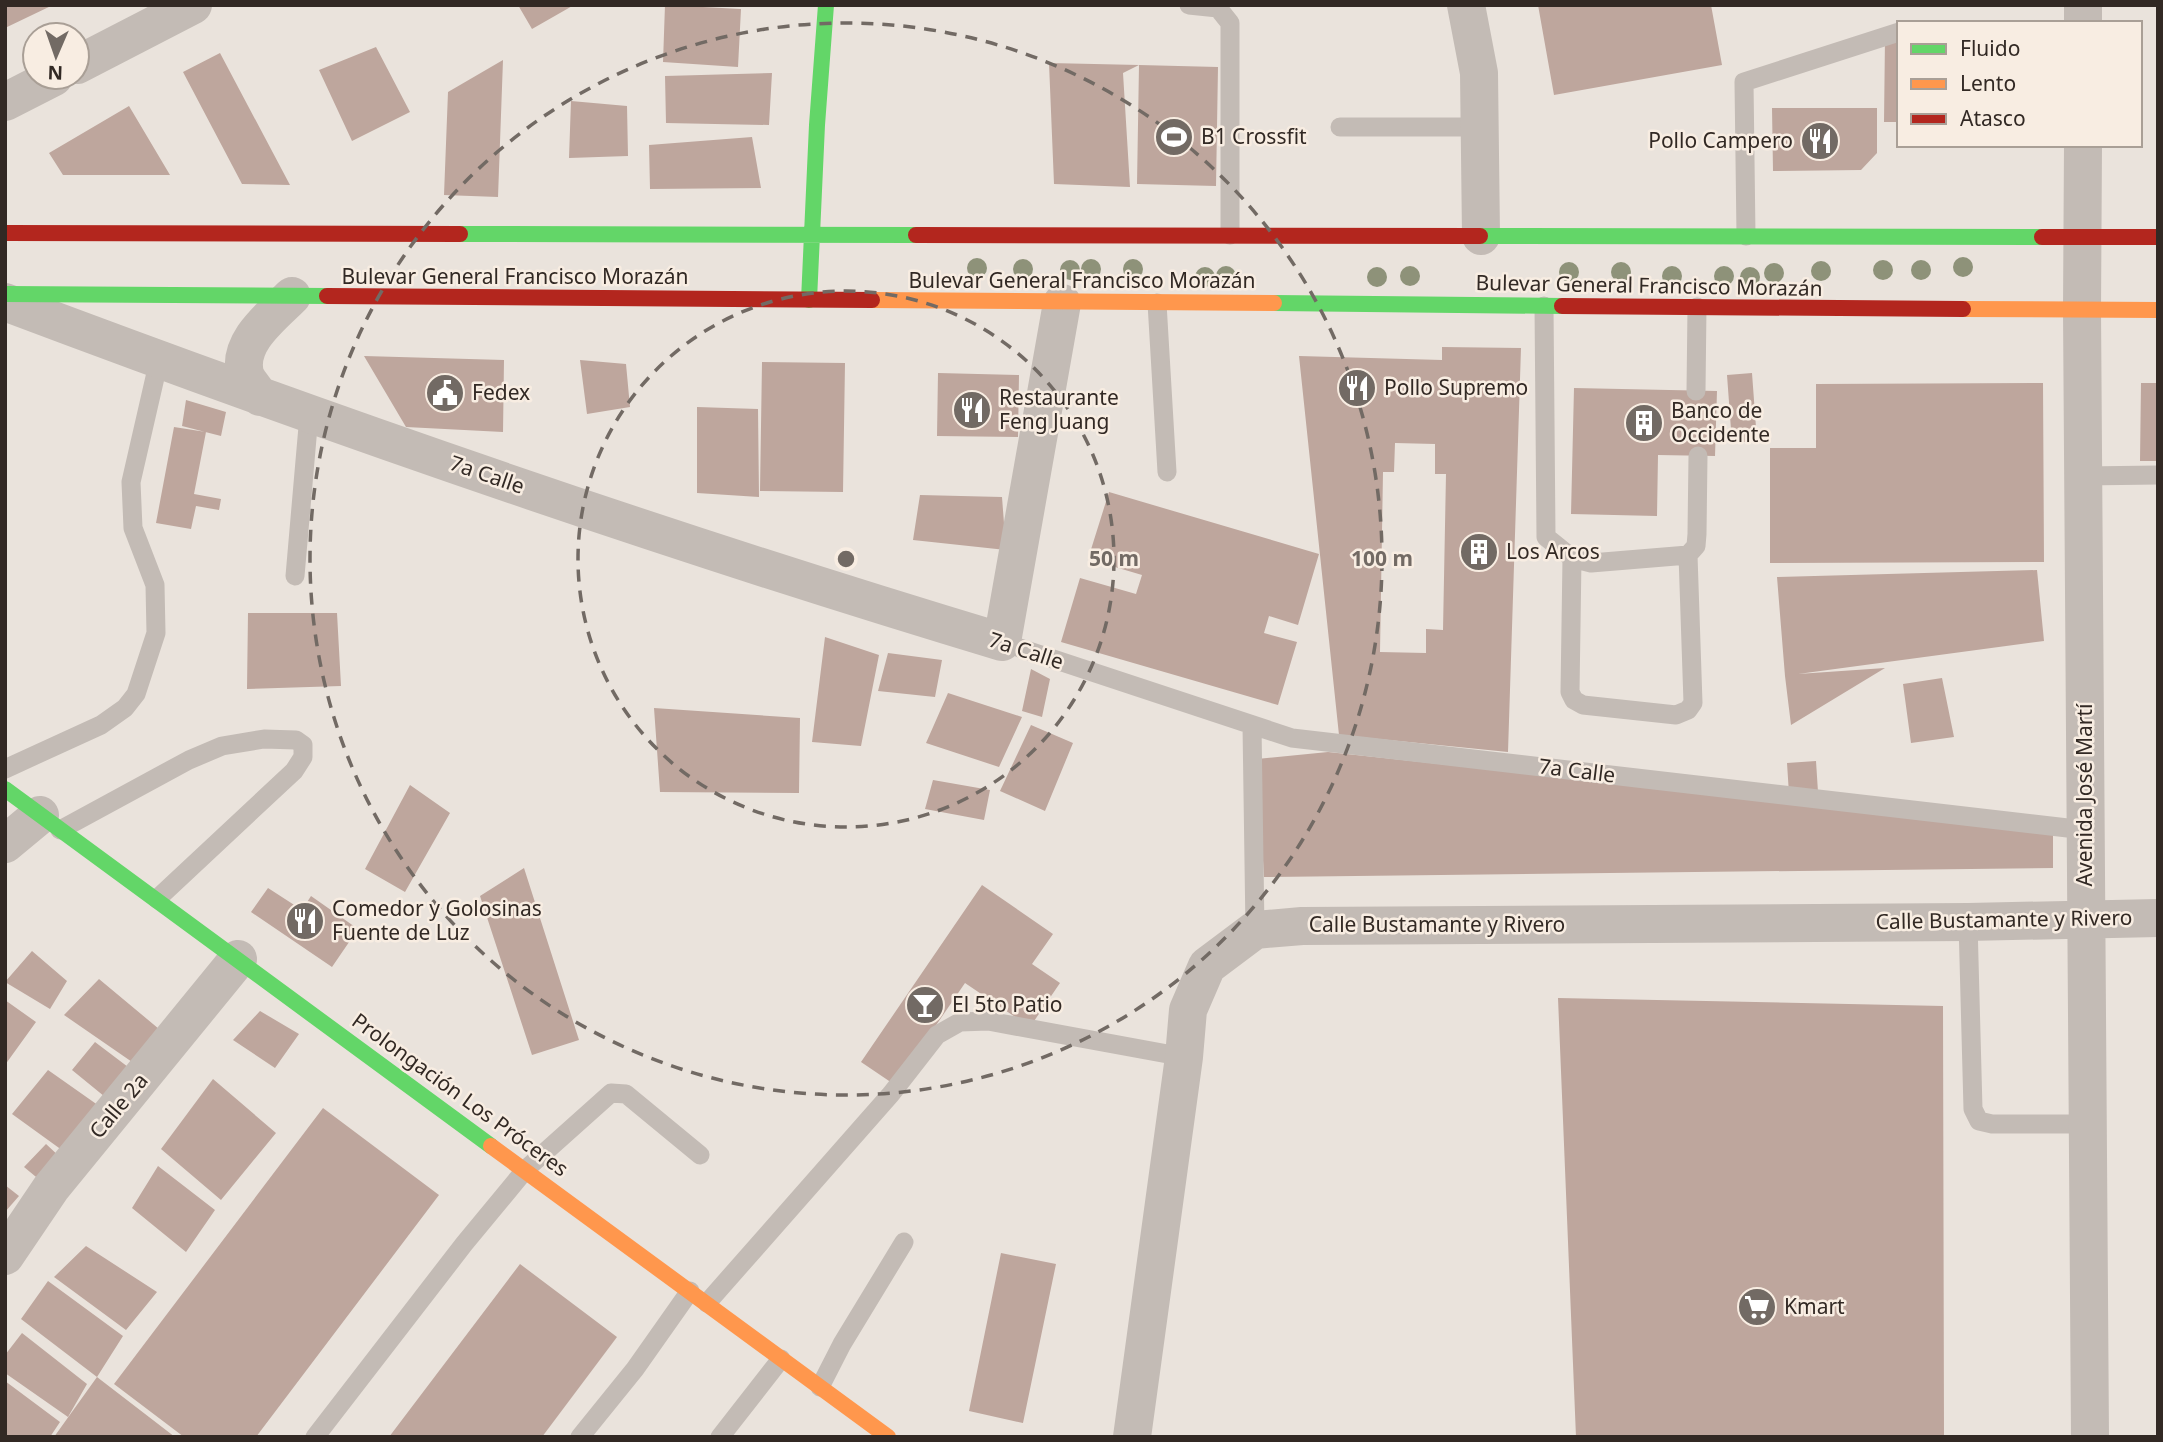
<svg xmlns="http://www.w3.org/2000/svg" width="2163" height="1442" font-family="'Noto Sans',sans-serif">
<rect width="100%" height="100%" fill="#eae3dc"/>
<path fill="#bea69d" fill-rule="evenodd" d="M5,5H53L5,28Z
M518,5H574L532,29Z
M665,5L741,9L738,67L663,62Z
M1538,5H1711L1722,65L1554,95Z
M1885,38H1899V122H1884Z
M376,47L410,112L352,141L319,70Z
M220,53L290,185L242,184L183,72Z
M503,60L498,197L444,195L448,92Z
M1049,63L1139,65L1123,73L1130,187L1054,184Z
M1139,65L1218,67L1216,186L1137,184Z
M772,73L769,125L666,123L665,76Z
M571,101L627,106L628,156L569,158Z
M129,106L170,175H63L49,153Z
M1772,108H1877V153L1861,170L1773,171Z
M752,137L761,188L650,189L649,145Z
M1442,347L1521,348L1508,752L1339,735L1299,356L1442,360ZM1395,443L1435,444V474H1446L1443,630L1426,629V653L1380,652L1383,472H1394Z
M364,356L504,360L503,432L406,427Z
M580,360L626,364L630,407L587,414Z
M762,362L845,363L843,492L760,491Z
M938,373L1019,375L1018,437L937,436Z
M1752,373L1757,441L1732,443L1727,375Z
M2043,383L2044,562L1770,563V448H1816V384Z
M2141,383H2158V461H2140Z
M1574,388L1717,391L1715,456L1658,455L1657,516L1571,514Z
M186,400L226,412L221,436L182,426Z
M697,407L758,409L759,497L697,493Z
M174,427L206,432L194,494L221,499L219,510L196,506L191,529L156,523Z
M1109,492L1319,554L1298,625L1269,616L1264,633L1297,642L1278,705L1061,642L1080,578L1136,594L1142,575L1088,559Z
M920,495L1002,497L1006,550L913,540Z
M2037,570L2044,641L1798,674L1885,668L1791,725L1785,676L1777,577Z
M248,613H337L341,686L247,689Z
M825,637L879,655L861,746L812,742Z
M888,653L942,660L935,697L878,691Z
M1031,669L1050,679L1042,717L1022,711Z
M1942,678L1954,737L1911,743L1903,684Z
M948,693L1022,717L999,767L926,743Z
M654,708L800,718L799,793L660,792Z
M1031,725L1073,743L1045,811L1000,791Z
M1328,752L2053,830V868L1264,877L1257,759Z
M1816,761L1818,792L1789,794L1787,763Z
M933,780L990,790L984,820L925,809Z
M410,785L450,813L405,892L365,869Z
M524,868L579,1040L532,1055L480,896Z
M982,885L1053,934L1032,964L1060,983L1030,1027L965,983L895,1085L861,1062Z
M268,888L302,910L311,896L358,929L332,967L251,912Z
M32,951L67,981L50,1009L5,982Z
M99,979L159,1029L135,1064L64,1015Z
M1558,998L1943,1006L1944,1437H1576Z
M5,1000L36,1022L5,1065Z
M260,1011L299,1034L275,1068L233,1040Z
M95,1042L132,1070L110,1101L72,1070Z
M48,1070L102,1108L66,1153L12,1114Z
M213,1079L276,1133L221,1200L161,1149Z
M323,1108L439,1195L256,1437H184L114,1384Z
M46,1144L61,1158L47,1186L24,1167Z
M158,1166L215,1210L186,1252L132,1208Z
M5,1185L19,1196L5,1212Z
M86,1246L157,1292L126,1330L54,1277Z
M1001,1253L1056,1264L1023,1423L969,1411Z
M520,1264L617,1337L542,1437H389Z
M48,1281L123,1336L97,1377L21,1319Z
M22,1333L87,1384L68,1417L5,1373V1355Z
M97,1377L175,1437H54Z
M5,1381L60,1422L50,1437H5Z"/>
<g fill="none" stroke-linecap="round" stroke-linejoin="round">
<path stroke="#c3bbb5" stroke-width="19" d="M1189,5L1218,8L1230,23V235
M1340,127H1480
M1746,236L1744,82L1899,32
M1157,303L1167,472
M1544,306L1546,537L1572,558L1591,563L1688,555L1696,546L1697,534L1698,456
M1696,391L1697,307
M2083,476L2158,475
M1572,558L1570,692L1574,700L1583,705L1676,715L1688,710L1693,703L1688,555
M295,576L309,415
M1002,642L1292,738L2085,830
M1252,725L1255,930
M5,769L101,725L125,708L136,694L156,633L155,585L133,528L131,482L159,360
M60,830L189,760L222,746L264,739L296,740L303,745V757L294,771L157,899
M1968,922L1973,1109L1979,1121L1992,1124H2088
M707,1303L891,1094L937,1035L960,1022L988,1021L1184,1057
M820,1387L842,1344L904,1242
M315,1437L464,1244L526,1169L611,1093L626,1094L700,1155
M580,1437L635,1369L690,1291
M720,1437L781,1359"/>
<path stroke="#c3bbb5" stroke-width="38" d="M1466,5L1479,73L1481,236
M2083,5V23
M77,65L193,5
M5,102L54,77
M2083,145L2082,310L2090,1437
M5,302C334,426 666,541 1002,642L1062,303
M260,397C256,390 247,381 245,374C237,342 272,316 292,296
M5,844L40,815
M5,1256L51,1188L238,959
M1132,1437L1184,1057L1188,1010L1207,966L1255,930L1302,926L1968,922L2158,918"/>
<path stroke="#63d668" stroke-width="16" d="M460,234L916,235
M1480,236L2042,237
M5,294L327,296
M809,300L817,125L826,5
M1274,303L1562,306
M5,789L491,1146"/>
<path stroke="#ff974d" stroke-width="16" d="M872,300L1274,303
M1963,309L2158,310
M491,1146L888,1437"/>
<path stroke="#b3261e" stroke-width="16" d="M5,233L460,234
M916,235L1480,236
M2042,237H2158
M327,296L872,300
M1562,306L1963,309"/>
</g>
<g fill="#8e9279">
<circle cx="1963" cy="267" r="10"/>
<circle cx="977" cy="268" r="10"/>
<circle cx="1023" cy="269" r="10"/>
<circle cx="1091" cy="269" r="10"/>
<circle cx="1133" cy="269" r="10"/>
<circle cx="1070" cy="270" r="10"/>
<circle cx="1883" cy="270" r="10"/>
<circle cx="1921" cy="270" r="10"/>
<circle cx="1821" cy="271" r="10"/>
<circle cx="1569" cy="272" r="10"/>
<circle cx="1621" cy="272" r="10"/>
<circle cx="1774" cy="273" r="10"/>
<circle cx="1226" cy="276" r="10"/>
<circle cx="1410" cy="276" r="10"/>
<circle cx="1672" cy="276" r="10"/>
<circle cx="1724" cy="276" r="10"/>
<circle cx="1205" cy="277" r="10"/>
<circle cx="1377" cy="277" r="10"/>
<circle cx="1750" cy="277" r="10"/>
</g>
<g fill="none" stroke="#726a64" stroke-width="3.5" stroke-dasharray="12 9">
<circle cx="846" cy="559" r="268"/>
<circle cx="846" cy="559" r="536"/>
</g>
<defs>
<symbol id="stadium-disc" viewBox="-11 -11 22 22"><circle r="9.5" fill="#726a64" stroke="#f8ede2"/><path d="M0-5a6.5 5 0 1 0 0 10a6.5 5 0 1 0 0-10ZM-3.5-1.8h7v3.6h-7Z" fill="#fff"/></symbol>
<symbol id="restaurant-disc" viewBox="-11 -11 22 22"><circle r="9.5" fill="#726a64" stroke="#f8ede2"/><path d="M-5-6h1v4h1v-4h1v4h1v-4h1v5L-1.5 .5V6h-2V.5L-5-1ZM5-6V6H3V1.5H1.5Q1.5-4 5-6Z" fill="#fff"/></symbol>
<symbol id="civic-disc" viewBox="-11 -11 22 22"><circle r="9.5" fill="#726a64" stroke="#f8ede2"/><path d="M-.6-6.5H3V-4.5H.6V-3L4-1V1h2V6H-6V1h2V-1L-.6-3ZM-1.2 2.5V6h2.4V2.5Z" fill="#fff"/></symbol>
<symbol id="building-disc" viewBox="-11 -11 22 22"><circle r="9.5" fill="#726a64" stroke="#f8ede2"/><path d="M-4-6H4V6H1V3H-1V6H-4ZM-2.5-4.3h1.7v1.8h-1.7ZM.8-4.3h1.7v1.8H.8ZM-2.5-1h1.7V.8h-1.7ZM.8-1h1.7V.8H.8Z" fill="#fff"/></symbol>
<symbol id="bar-disc" viewBox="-11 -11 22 22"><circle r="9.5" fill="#726a64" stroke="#f8ede2"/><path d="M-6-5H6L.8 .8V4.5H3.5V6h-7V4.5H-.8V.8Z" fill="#fff"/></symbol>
<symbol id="supermarket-disc" viewBox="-11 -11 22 22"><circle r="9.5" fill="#726a64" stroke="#f8ede2"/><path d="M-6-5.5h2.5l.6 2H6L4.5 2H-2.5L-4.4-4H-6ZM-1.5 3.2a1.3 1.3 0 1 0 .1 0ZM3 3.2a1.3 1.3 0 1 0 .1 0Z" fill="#fff"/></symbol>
</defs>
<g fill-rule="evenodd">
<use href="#stadium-disc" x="1152" y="115" width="44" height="44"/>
<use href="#restaurant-disc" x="1798" y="119" width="44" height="44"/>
<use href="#restaurant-disc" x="1335" y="366" width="44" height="44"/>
<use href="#civic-disc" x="423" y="371" width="44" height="44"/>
<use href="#restaurant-disc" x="950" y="388" width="44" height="44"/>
<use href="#building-disc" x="1622" y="401" width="44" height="44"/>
<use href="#building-disc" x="1457" y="530" width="44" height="44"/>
<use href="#restaurant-disc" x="283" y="899" width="44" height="44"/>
<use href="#bar-disc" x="903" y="983" width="44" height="44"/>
<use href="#supermarket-disc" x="1735" y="1285" width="44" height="44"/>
</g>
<g text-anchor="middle" stroke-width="5" stroke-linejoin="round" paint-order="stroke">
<g font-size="21" fill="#322924" stroke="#f8ede2" text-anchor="start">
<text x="1201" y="144">B1 Crossfit</text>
<text x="1793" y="148" text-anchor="end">Pollo Campero</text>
<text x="1384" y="395">Pollo Supremo</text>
<text x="472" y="400">Fedex</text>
<text x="999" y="405">Restaurante<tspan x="999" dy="24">Feng Juang</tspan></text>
<text x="1671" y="418">Banco de<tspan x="1671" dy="24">Occidente</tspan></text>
<text x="1506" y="559">Los Arcos</text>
<text x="332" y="916">Comedor y Golosinas<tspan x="332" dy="24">Fuente de Luz</tspan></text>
<text x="952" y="1012">El 5to Patio</text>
<text x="1784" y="1314">Kmart</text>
</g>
<g font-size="21" fill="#322924" stroke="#f8ede2">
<text x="515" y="284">Bulevar General Francisco Morazán</text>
<text x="1082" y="288">Bulevar General Francisco Morazán</text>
<text transform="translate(1649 286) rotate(1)" y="7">Bulevar General Francisco Morazán</text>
<text transform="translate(487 475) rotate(19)" y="7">7a Calle</text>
<text transform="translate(1026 651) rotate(18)" y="7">7a Calle</text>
<text transform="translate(1577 771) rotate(7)" y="7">7a Calle</text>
<text transform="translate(2085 795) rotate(-90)" y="7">Avenida José Martí</text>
<text transform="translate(2004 920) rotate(-1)" y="7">Calle Bustamante y Rivero</text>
<text x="1437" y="932">Calle Bustamante y Rivero</text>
<text transform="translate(460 1095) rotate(36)" y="7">Prolongación Los Próceres</text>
<text transform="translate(119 1106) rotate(-50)" y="7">Calle 2a</text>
</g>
</g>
<circle cx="846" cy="559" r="10" fill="#726a64" stroke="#f8ede2" stroke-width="3.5"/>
<g font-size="21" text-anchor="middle" font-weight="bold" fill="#726a64" stroke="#f8ede2" stroke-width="5" stroke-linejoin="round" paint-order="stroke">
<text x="1114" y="566">50 m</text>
<text x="1382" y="566">100 m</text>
</g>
<rect width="2163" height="1442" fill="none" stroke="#322924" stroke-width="14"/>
<rect x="1897" y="21" width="245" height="126" fill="#f8ede2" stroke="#a99f96" stroke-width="2"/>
<rect x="1911" y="44" width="35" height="10" fill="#63d668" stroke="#a99f96" stroke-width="2"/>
<text x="1960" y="56" font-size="21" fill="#322924">Fluido</text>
<rect x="1911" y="79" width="35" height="10" fill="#ff974d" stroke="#a99f96" stroke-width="2"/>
<text x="1960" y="91" font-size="21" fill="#322924">Lento</text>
<rect x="1911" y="114" width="35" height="10" fill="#b3261e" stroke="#a99f96" stroke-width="2"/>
<text x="1960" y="126" font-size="21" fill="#322924">Atasco</text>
<g transform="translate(56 56) rotate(182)"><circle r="33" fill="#f8ede2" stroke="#a99f96" stroke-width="2"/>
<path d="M0-5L12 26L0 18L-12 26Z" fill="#726a64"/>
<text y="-10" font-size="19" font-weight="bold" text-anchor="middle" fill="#322924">N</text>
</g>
</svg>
